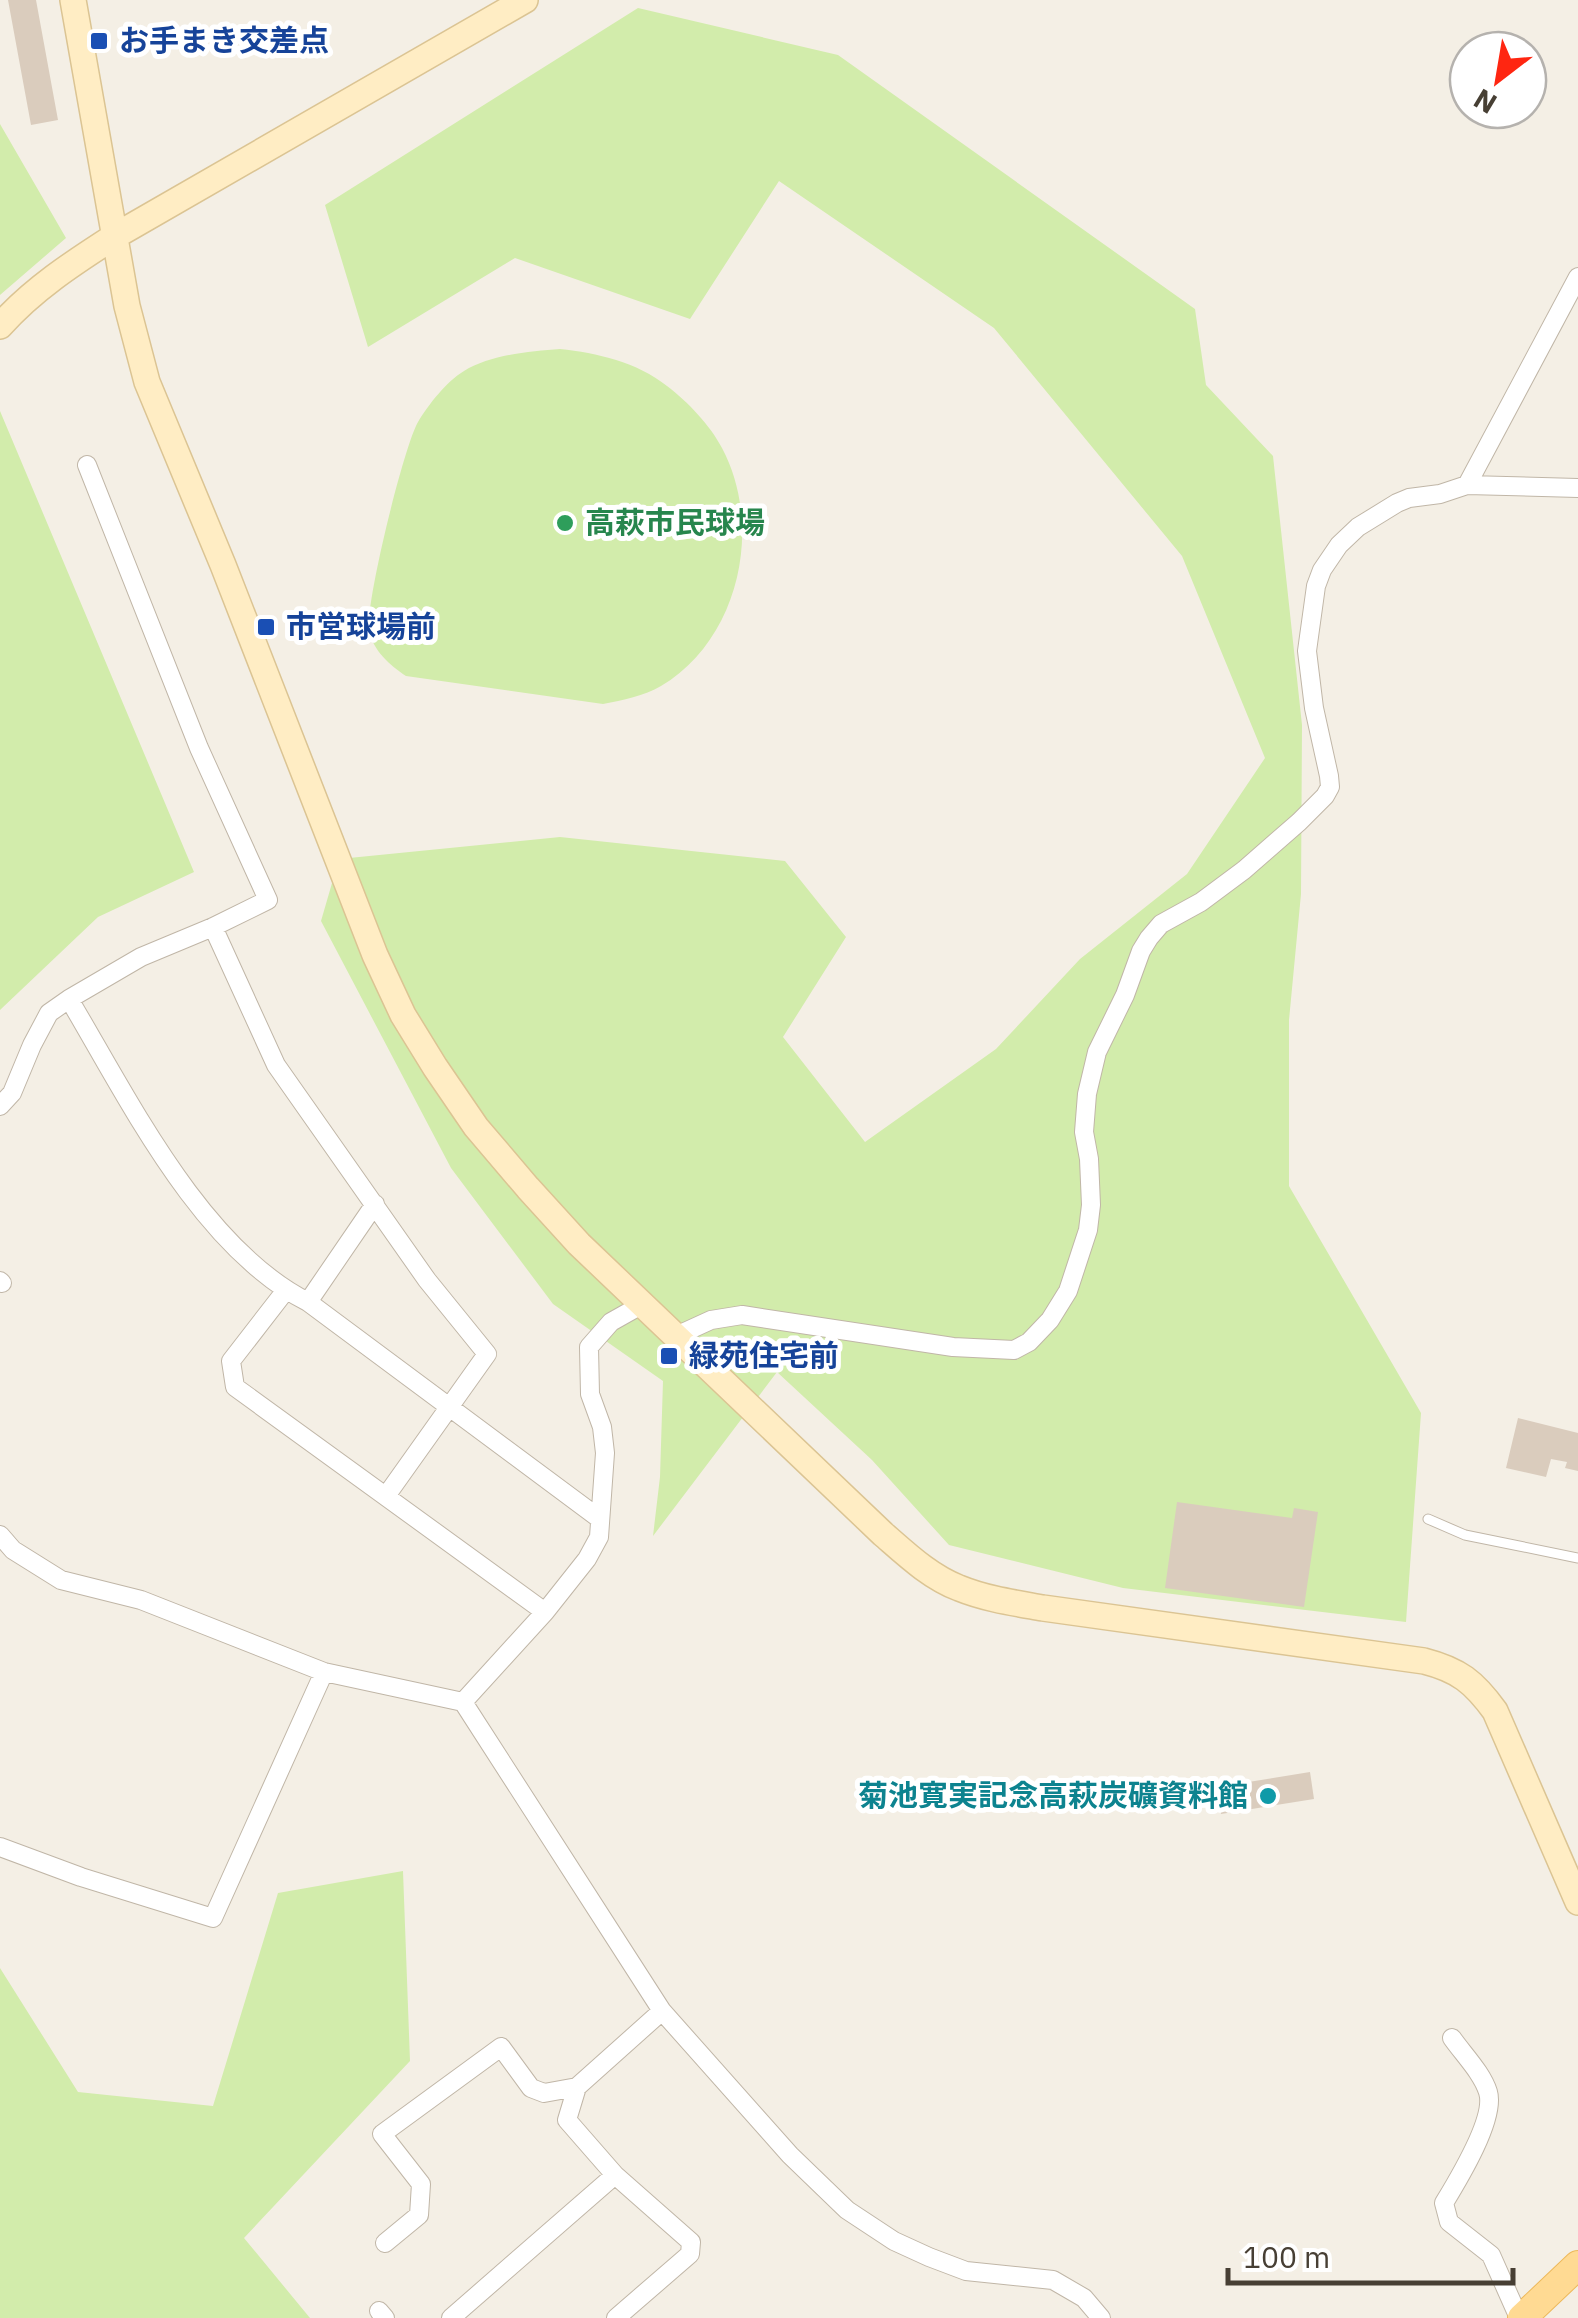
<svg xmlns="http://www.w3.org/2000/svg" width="1578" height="2318" font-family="'IBM Plex Sans','Noto Sans JP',sans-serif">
<rect width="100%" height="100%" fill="#f4efe5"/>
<path fill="#d2ecab" d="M638,8L838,55L1195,309L1206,385L1273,456L1302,725L1301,894L1289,1020V1186L1421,1413L1406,1622L1123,1588L949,1545L872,1460L777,1372L653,1536L660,1477L663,1381L553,1304L451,1168L321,921L339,859L560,837L785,861L846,937L783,1037L865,1142L996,1049L1080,959L1187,874L1265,758L1182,556L994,328L779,181L690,319L515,258L368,347L325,205Z
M0,124L66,238L0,295Z
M560,349C597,353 637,362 667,386C688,402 710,425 722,448C764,527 739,640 661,686C644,696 623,700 603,704L406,676C390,665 373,651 369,630C365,604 404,446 418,422C429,404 446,382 464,371C490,355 530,351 560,349Z
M0,411L194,872L98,917L0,1010Z
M403,1871L410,2061L244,2238L310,2318H0V1968L78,2092L213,2106L278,1893Z"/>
<path fill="#daccbd" d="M8,0H36L58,120L31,125Z
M1518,1418L1578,1433V1471L1565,1468L1567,1462L1551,1459L1546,1477L1506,1468Z
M1177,1502L1292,1518L1294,1508L1318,1512L1304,1607L1165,1588Z
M1310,1772L1314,1799L1221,1814L1217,1787Z"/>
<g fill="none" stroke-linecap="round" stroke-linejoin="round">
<defs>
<path id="lane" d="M1428,1519L1465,1535L1578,1558"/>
<path id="street" d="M1467,485L1578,277
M213,927L276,1065L427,1280L487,1354L386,1496
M69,999C129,1100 201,1248 308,1302L600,1519
M0,1106L12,1093L32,1045L49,1013L69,999L141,957L213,927L268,900L199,748L87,465
M0,1281L2,1283
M286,1290L231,1361L235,1387L545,1612
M308,1302L375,1204
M676,1336L711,1320L742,1315L953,1347L1014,1350L1029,1342L1050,1320L1068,1291L1088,1230L1091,1205L1089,1159L1084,1132L1087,1094L1097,1052L1125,995L1141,951L1149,938L1161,924L1201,902L1244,870L1299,822L1325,796L1330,787L1329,776L1314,708L1307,651L1316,586L1322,570L1339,545L1358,527L1397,503L1409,498L1440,494L1467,485L1578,488
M0,1535L13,1550L61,1580L141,1600L324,1672L463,1702L662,2011L790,2155L847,2210L894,2241L929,2257L966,2271L1053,2280L1084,2298L1101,2318
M463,1702L545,1612L587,1559L599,1537L605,1453L602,1427L590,1394L589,1347L611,1322L643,1304
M0,1847L81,1877L213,1918L324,1672
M1452,2038C1464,2055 1482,2073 1488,2092C1496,2118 1458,2180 1444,2203L1449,2222L1491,2255L1519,2318
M385,2243L419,2215L421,2184L382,2134L501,2047L531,2088L544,2093L577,2087
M379,2311L385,2318
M451,2318L615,2175
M616,2318L690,2254L691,2242L615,2175L567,2120L577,2087L662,2011"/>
<path id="secondary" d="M73,0L127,306L147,382L223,565L375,955L403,1015L435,1067L476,1127L528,1188L579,1244L883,1534C906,1554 930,1577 959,1588C986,1599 1015,1603 1043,1608L1424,1661C1459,1670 1474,1682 1495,1711L1578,1902
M0,326C33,289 73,263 115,236L525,0"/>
<path id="primary" d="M1522,2318L1578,2265"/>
</defs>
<use href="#lane" stroke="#c0b6a7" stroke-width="11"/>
<use href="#street" stroke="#c0b6a7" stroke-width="20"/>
<use href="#secondary" stroke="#dbc493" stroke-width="28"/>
<use href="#primary" stroke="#edb85a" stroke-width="30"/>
<use href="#lane" stroke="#fff" stroke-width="9"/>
<use href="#street" stroke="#fff" stroke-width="18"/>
<use href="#secondary" stroke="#ffedc4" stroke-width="25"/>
<use href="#primary" stroke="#ffda93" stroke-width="28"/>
</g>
<g fill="#1a4fb4" stroke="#fff" stroke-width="4">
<rect x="89" y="31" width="20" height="20" rx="5"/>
<rect x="256" y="617" width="20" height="20" rx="5"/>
<rect x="659" y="1346" width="20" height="20" rx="5"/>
</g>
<circle fill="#2e9e5b" stroke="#fff" stroke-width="4" cx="565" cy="523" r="10"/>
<circle fill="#0f9aa8" stroke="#fff" stroke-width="4" cx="1268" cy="1796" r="10"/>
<g text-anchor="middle" stroke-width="10" stroke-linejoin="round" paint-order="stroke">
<g font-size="30" font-weight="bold" fill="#164399" stroke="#fff" text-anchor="start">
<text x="119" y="51">お手まき交差点</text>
<text x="286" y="637">市営球場前</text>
<text x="689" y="1366">緑苑住宅前</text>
</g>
<g font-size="30" font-weight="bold" fill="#27864d" stroke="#fff" text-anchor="start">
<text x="585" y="533">高萩市民球場</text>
</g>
<g font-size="30" font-weight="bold" fill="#0d838f" stroke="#fff" text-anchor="end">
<text x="1248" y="1806">菊池寛実記念高萩炭礦資料館</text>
</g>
</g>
<g transform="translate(1498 80) rotate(211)"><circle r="48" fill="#ffffff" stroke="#b5b2ae" stroke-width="2.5"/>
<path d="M0-8L18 38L0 25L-18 38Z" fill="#ff2611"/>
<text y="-15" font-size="28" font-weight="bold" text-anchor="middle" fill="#473f34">N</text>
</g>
<path d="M1228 2268v15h285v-15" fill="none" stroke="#473f34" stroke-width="5"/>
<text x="1243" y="2268" font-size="30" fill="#473f34" stroke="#ffffff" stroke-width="8" paint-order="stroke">100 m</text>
</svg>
